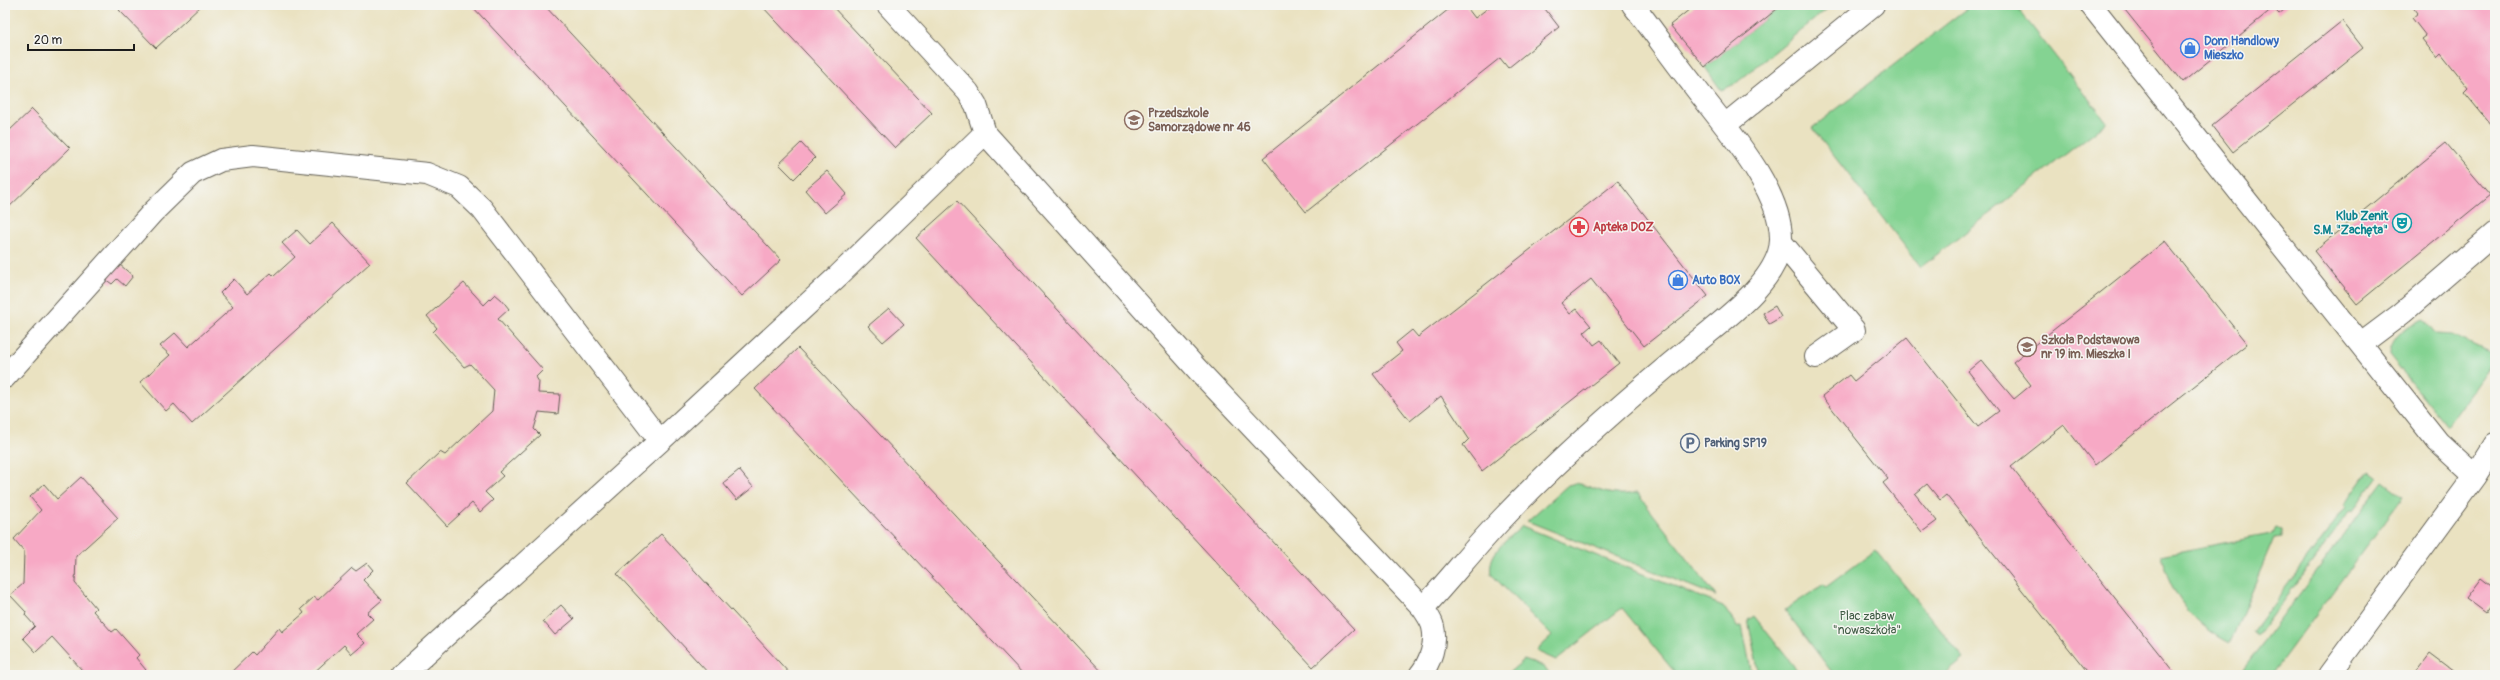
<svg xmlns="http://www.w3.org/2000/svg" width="2500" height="680" font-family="Pangolin,sans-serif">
<rect width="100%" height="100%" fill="#f6f6f2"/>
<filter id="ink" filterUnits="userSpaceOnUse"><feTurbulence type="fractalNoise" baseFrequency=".025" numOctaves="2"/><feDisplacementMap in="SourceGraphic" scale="8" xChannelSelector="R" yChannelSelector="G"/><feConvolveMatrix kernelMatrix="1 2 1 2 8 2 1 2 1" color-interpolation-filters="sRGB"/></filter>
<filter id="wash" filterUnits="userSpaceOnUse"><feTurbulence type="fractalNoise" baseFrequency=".012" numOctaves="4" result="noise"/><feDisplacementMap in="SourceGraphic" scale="16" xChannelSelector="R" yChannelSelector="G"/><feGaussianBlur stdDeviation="0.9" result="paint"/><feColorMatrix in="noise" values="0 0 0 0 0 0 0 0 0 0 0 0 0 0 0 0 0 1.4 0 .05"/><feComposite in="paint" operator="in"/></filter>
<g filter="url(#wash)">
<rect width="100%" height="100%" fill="#eae2c1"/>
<path fill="#84d392" stroke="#507857" d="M1782,5H1832L1735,84L1721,90L1705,67Z
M1971,5H2015L2107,122L1921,267L1812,128Z
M2424,319L2436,334L2452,335L2495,355V359L2447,426L2390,356C2389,338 2408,324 2424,319Z
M2369,470L2378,477L2353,511L2351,510L2257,636L2252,632L2346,507L2344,505Z
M2383,482L2403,497L2271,675H2239Z
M1576,483C1603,490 1606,497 1637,493L1716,596L1527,521L1568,485Z
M1522,526L1723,606L1738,628L1742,626L1752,675H1677L1622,608L1556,660L1536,651L1552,636L1491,574C1487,552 1508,540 1522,526Z
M2275,528L2281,530V537L2274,538L2230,643C2193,624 2171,596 2161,555L2271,534Z
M1876,550L1964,659L1944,675H1834L1785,610L1824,584L1826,587Z
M1754,616L1801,675H1759L1748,620Z
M1524,660L1544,667L1550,675H1506Z"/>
<g id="blocks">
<path fill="#f7a9c5" d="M125,5H202L156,48L119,10Z
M471,5H544L781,260L742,296Z
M761,5H831L932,113L895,148Z
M1454,5H1465L1475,18L1492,5H1542L1559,27L1508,68L1500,58L1306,212L1263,158Z
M1695,5H1782L1705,67L1670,25Z
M2121,5H2290L2279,14L2273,8L2183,82Z
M2412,5H2495V130L2464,92L2468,88L2441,54L2437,58L2422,39L2426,36L2412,18L2418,13Z
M2342,21L2363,48L2233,152L2212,125Z
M32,109L70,148L5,211V129L9,131Z
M801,143L815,158L794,179L779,164Z
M2446,143L2490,195L2357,304L2314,251Z
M827,171L847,194L825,213L805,190Z
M1618,181L1708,296L1644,346L1591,279L1561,303L1570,314L1577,309L1591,326L1584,332L1594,345L1601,340L1619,363L1482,471L1463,445L1469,439L1441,396L1410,421L1373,374L1402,351L1396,343L1412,330L1418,337Z
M957,201L1354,629L1313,667L916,238Z
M333,223L370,263L192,424L174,404L166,411L140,382L170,355L160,346L175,333L188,347L233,307L220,293L234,279L247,294L271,273L274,276L295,257L282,243L297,230L310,244Z
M2165,241L2247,344L2095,465L2064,425L2011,467L2176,675H2090L1946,495L1940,500L1927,484L1915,494L1937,521L1922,532L1883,483L1888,479L1822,396L1849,375L1854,381L1907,338L1978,427L1999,411L1968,371L1981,360L2014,399L2031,385L2013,362Z
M119,264L133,276L125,286L117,279L112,284L105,279Z
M464,283L484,305L495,294L502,300L509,309L498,319L543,370L536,377L539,382L538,393L560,394L558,414L539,412L534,429L540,435L499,472L503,476L485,492L493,500L480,512L472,503L447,526L407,483L440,452L445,455L492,411L494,390L470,364L464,367L433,332L437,328L427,316Z
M1775,306L1781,317L1769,324L1763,313Z
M889,308L904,324L883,342L868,326Z
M798,348L820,371L1105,675H1024L755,389Z
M739,470L753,487L737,500L723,483Z
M81,477L118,518L76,556L75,583L96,608L93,611L112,632L116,629L139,655L136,658L146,670L141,675H77L82,670L52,637L36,652L23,638L35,626L25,615L26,612L10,595L23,584L24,551L14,539L41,510L30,497L44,484L57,499Z
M661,534L685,560L791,675H710L617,574Z
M367,563L373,570L363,580L382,600L367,613L373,619L356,634L365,643L352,654L344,645L311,675H228L252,652L255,655L279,628L282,632L304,613L301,609L314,597L318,600L352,568L356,571Z
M2481,578L2495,589V601L2486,613L2466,598Z
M561,605L574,619L555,635L543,621Z
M2430,654L2458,675H2414Z"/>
</g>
</g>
<g filter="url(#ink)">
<use href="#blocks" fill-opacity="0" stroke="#646156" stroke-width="1"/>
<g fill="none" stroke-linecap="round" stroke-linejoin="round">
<defs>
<path id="minor" d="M888,5L968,92L976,105L985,133
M2091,5L2438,442L2475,476
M1725,125L1873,5
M1781,242L1854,330L1816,357
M2361,344L2401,314L2495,233
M5,377L152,213L193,173L221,160L253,156L427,174L459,187L482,209L660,441L402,675
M660,441L838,276L985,133L1197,369L1423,608C1426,613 1432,621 1433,627C1437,643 1430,663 1420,675
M1423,608C1451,578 1475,547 1503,518C1562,456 1627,399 1693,345C1721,322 1780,280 1781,240C1782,187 1721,123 1691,82C1671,57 1653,30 1633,5
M2329,675L2475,476L2495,444"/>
</defs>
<use href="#minor" stroke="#646156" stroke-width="24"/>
<use href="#minor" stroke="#fff" stroke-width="22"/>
</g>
</g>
<defs>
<symbol id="shop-ring" viewBox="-11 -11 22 22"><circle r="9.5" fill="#f6f6f2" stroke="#3f7fe0" stroke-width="1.5"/><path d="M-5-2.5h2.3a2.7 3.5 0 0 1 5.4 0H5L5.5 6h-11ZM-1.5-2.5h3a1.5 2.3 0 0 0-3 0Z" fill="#3f7fe0"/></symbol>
<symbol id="school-ring" viewBox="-11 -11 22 22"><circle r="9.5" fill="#f6f6f2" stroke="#8d6e63" stroke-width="1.5"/><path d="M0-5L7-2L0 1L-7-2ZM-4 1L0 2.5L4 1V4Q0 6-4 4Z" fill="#8d6e63"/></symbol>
<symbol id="theatre-ring" viewBox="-11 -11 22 22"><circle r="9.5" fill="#f6f6f2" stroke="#0f9aa8" stroke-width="1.5"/><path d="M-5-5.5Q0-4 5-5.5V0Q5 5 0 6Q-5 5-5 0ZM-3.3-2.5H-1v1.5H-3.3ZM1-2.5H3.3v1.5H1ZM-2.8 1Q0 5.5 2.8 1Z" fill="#0f9aa8"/></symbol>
<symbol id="pharmacy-ring" viewBox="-11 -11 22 22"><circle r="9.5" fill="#f6f6f2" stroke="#e0444e" stroke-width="1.5"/><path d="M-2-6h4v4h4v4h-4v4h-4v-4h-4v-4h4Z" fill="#e0444e"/></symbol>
<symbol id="parking-ring" viewBox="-11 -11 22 22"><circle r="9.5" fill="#f6f6f2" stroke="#5c6f8a" stroke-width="1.5"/><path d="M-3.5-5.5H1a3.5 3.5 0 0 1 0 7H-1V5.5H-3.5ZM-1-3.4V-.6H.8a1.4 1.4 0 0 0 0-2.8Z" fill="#5c6f8a"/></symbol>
</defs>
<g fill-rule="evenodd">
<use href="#shop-ring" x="2179" y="37" width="22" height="22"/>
<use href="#school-ring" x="1123" y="109" width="22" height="22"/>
<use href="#theatre-ring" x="2391" y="212" width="22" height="22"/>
<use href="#pharmacy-ring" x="1568" y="216" width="22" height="22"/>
<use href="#shop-ring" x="1667" y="269" width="22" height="22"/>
<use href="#school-ring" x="2016" y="336" width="22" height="22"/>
<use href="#parking-ring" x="1679" y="432" width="22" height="22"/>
</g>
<g text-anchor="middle" stroke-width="3" stroke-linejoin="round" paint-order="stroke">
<g font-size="12" font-weight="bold" fill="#366cbe" stroke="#f6f6f2" text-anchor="start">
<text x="2204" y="45">Dom Handlowy<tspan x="2204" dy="14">Mieszko</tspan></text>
<text x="1692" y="284">Auto BOX</text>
</g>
<g font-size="12" font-weight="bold" fill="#785e54" stroke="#f6f6f2" text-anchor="start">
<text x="1148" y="117">Przedszkole<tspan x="1148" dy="14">Samorządowe nr 46</tspan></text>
<text x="2041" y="344">Szkoła Podstawowa<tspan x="2041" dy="14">nr 19 im. Mieszka I</tspan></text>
</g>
<g font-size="12" font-weight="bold" fill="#0d838f" stroke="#f6f6f2" text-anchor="end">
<text x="2388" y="220">Klub Zenit<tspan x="2388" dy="14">S.M. "Zachęta"</tspan></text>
</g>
<g font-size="12" font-weight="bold" fill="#be3a42" stroke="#f6f6f2" text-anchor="start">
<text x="1593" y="231">Apteka DOZ</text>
</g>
<g font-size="12" font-weight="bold" fill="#4e5e75" stroke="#f6f6f2" text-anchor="start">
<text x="1704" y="447">Parking SP19</text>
</g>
<g font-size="12" fill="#405c45" stroke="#f6f6f2">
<text x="1867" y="620">Plac zabaw<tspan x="1867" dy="14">"nowaszkoła"</tspan></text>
</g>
</g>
<rect width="2500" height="680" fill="none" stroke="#f6f6f2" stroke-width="20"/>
<path d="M28 44v6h106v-6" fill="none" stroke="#1c1c1c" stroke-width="2"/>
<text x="34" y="44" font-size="12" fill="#1c1c1c" stroke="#f6f6f2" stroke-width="3" paint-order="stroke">20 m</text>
</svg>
